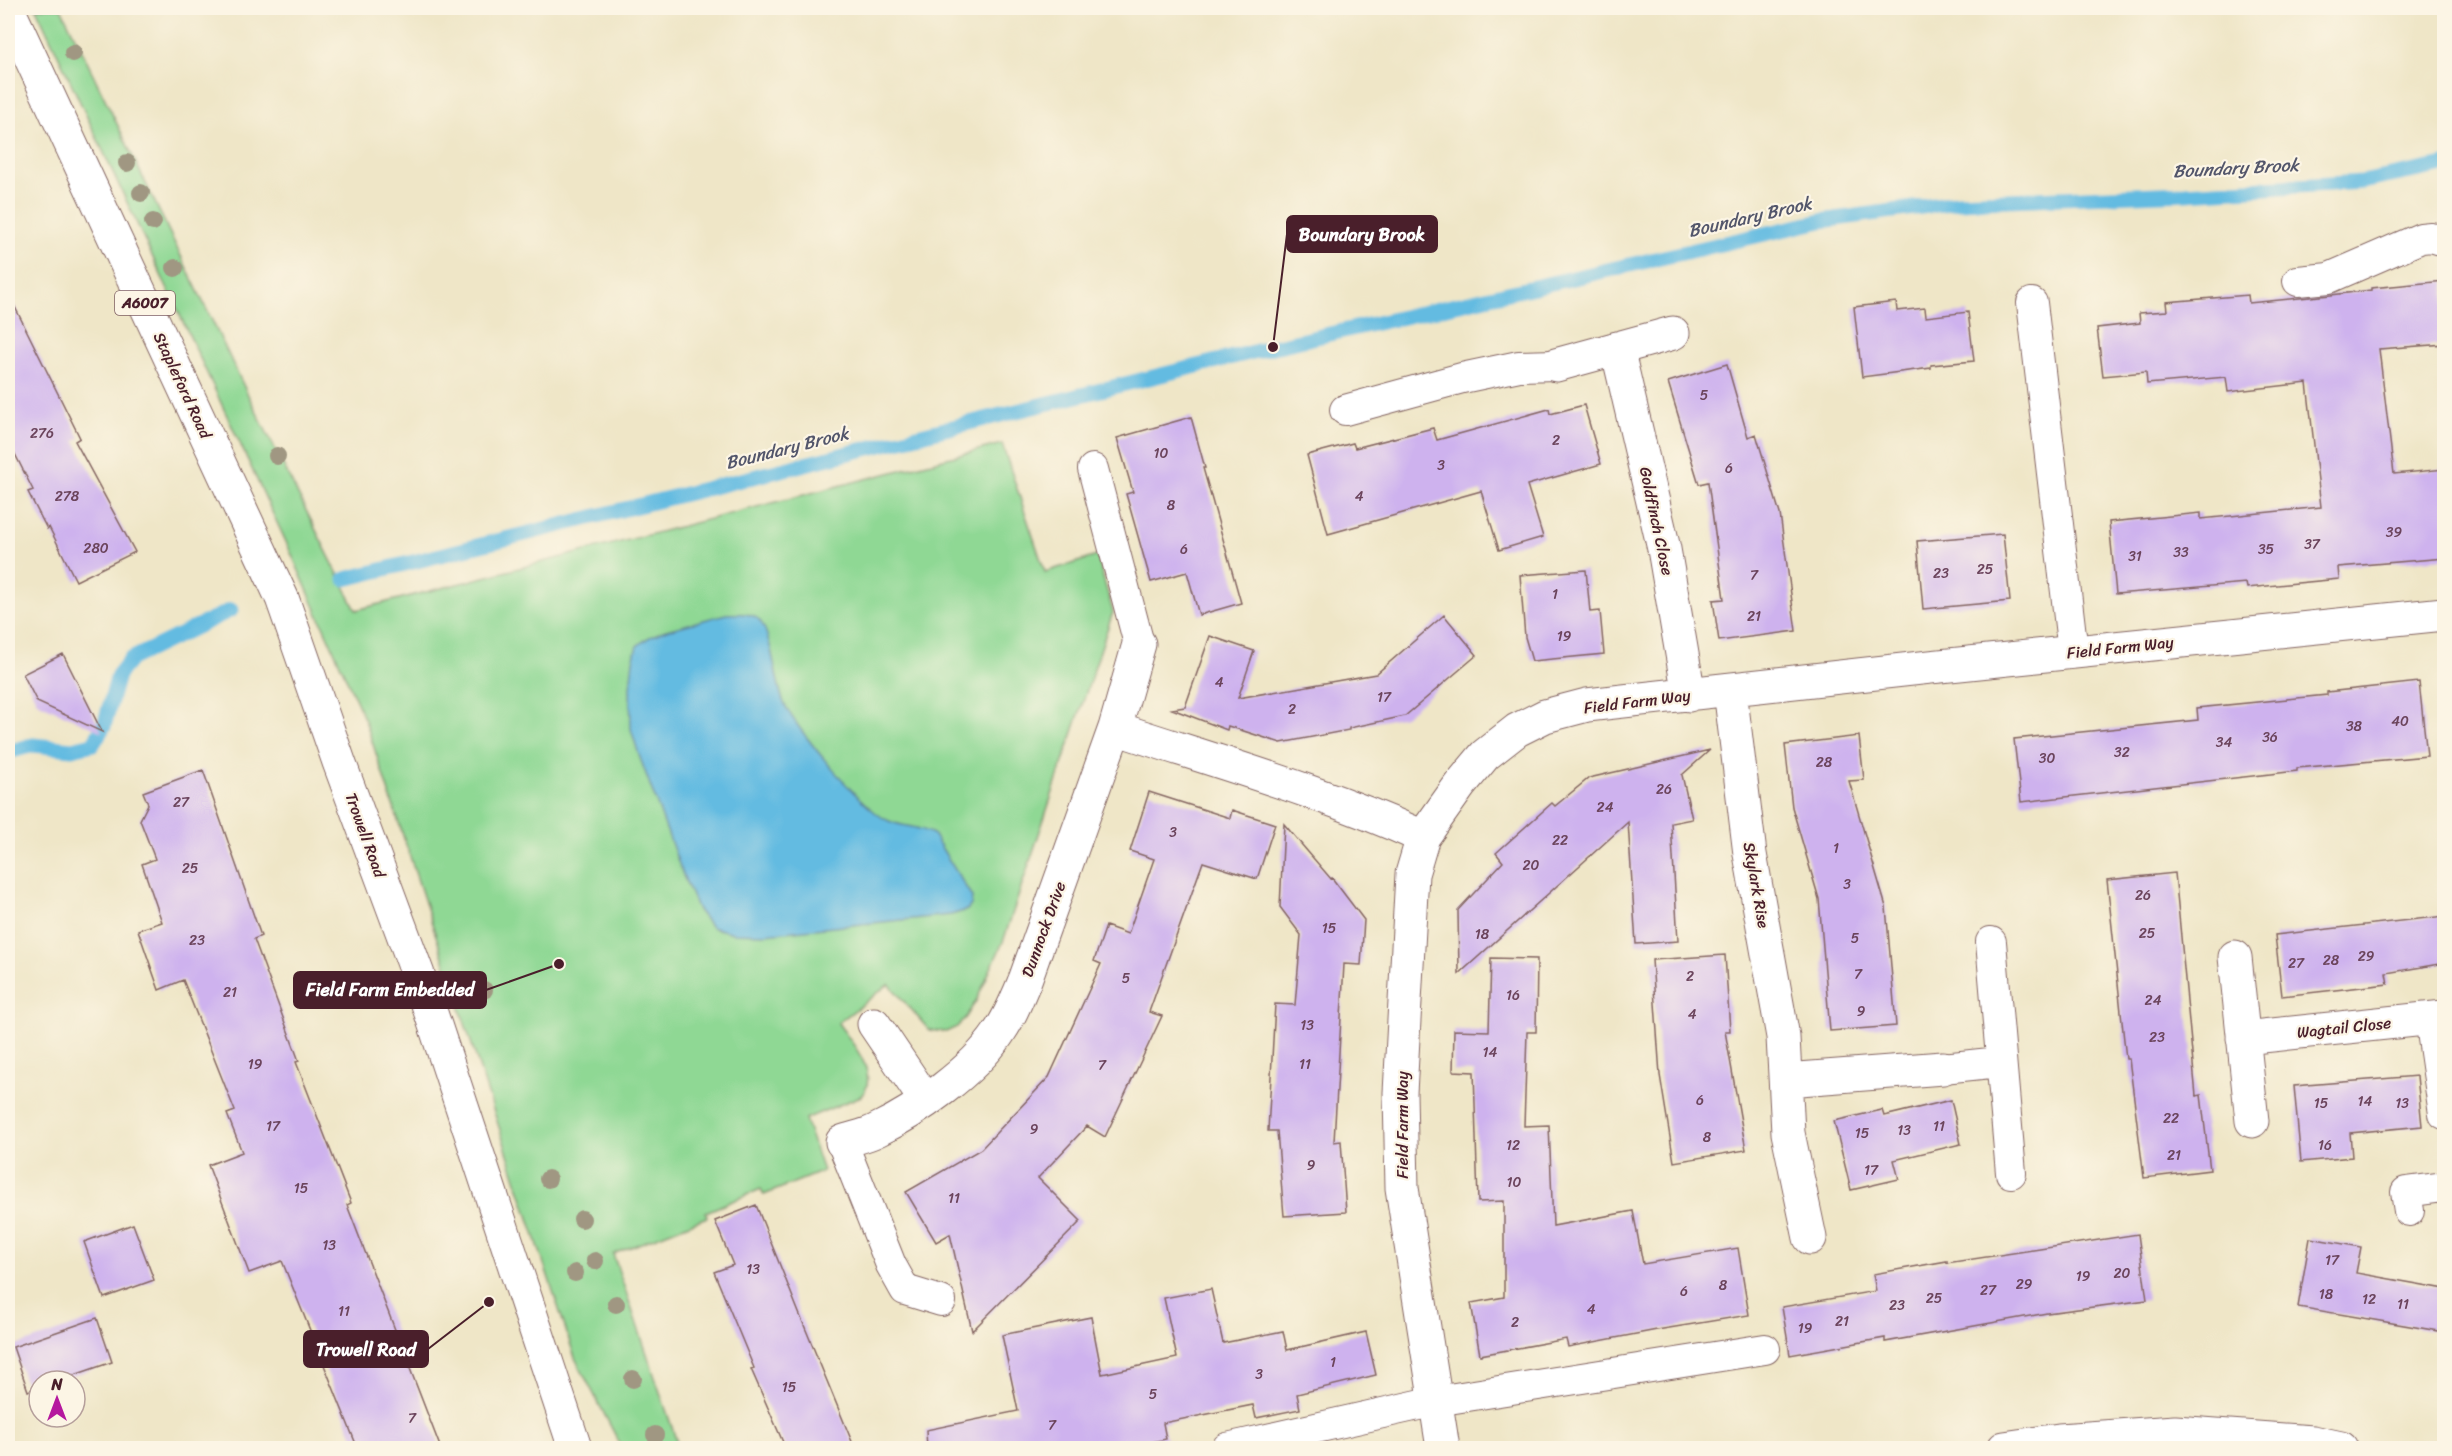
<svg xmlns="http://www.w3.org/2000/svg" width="2452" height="1456" font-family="Sriracha,sans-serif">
<rect width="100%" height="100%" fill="#fcf5e5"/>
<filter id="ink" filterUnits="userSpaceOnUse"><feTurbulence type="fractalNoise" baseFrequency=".0167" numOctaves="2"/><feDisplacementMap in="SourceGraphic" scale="12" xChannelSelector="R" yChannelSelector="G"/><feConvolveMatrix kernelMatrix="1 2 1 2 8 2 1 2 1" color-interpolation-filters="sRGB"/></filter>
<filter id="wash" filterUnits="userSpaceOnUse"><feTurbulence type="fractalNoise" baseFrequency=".008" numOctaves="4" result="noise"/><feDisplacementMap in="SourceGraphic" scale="24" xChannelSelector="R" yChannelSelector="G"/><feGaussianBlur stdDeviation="1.35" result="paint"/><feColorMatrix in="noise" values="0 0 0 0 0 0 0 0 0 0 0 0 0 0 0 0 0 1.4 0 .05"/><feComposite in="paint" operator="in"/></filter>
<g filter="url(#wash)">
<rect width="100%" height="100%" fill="#efe6c7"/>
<path fill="#8fd894" stroke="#6c7c60" stroke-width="1.5" d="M36,8H61L250,399L356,610L1002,444L1045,572L1097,556L1113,612L1003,942L976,1001L966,1017L957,1027L946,1032L929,1030L889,984L838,1023C851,1042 881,1074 861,1096L805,1119L823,1171L764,1195L761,1189L706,1212L707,1217L613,1254L679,1448H622L575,1358L366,723L287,544Z"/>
<path fill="#64bbe1" stroke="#576d86" stroke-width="1.5" d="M726,614C736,614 748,612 757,618C772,628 775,686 785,705C797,730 864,811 889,821C903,827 919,826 933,834L972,897L971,905L967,910L951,915L765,934L733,933L711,927L698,910L683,875L639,755L631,729L630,688L633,661L637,646L648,638L663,631Z"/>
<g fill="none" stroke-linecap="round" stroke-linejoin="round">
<path stroke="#64bbe1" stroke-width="15" d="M345,579L1273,347L1821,221L1957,202L2185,193L2362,182L2444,165
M8,752L33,745L72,749L93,744L104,726L118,675L131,659L231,610"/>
</g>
<g id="blocks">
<path fill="#ceb2ee" d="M2445,281V344L2379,349L2394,474L2445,469V558L2338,567L2339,579L2247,588L2246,583L2116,594L2109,522L2201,513V519L2321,507L2307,383L2228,392L2226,377L2147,384L2146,372L2103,376L2097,328L2140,323L2139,313L2167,311L2166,302L2248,295L2249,303L2331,295L2371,290V288Z
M8,293L80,438L75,441L135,552L76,581L49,527L47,529L28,492L33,490L8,440Z
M1896,302L1897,311L1925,308L1926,317L1968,312L1974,361L1931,365V368L1862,377L1854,307Z
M1727,364L1748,437L1756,434L1780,514L1796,631L1719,641L1713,600L1724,599L1708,482L1699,484L1668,382Z
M1584,405L1601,464L1527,485L1543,537L1499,550L1481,491L1328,534L1307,455L1353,443L1355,448L1433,428L1437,440L1549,409L1550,414Z
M1191,417L1205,468H1203L1241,603L1199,615L1187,572L1151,582L1126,494L1133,492L1117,438Z
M2003,534L2010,601L1923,609L1917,541Z
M1586,570L1590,612L1600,611L1604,654L1532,661L1525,637L1520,575Z
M1444,615L1477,655L1405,716L1349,728V730L1281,743L1228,726L1227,730L1172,709L1185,707L1210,636L1254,651L1238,698L1376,674Z
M63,654L102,732L37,702L23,674Z
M2419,682L2427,756L2297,768V771L2021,802L2014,739L2198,720L2197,708L2327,695V692Z
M1859,736L1864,780L1849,781L1886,907L1896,1026L1830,1031L1819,899L1792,807L1785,745Z
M1710,750L1682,775L1692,819L1671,823L1678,941L1636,944L1628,822L1459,974L1458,910L1503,862L1496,853L1552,803L1555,806L1589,778Z
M203,770L261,936L254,939L299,1061L296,1062L351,1203L347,1205L441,1449H358L282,1261L249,1273L208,1165L242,1152L227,1114L235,1111L183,980L159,990L138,930L162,922L142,864L155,859L140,820L148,804L143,792Z
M1149,792L1230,818L1232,810L1275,824L1257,879L1203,862L1149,1012L1162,1016L1105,1137L1087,1126L1038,1178L1081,1221L972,1331L950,1234L936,1242L906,1192L981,1149L1049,1077L1101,964L1094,961L1106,926L1128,934L1154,859L1130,851Z
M1284,824L1331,879L1332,878L1364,920L1361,965L1344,964L1334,1142L1341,1141L1346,1212L1284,1216L1277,1131H1268L1275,1004L1295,1005L1301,935L1280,907Z
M2175,873L2196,1096L2201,1095L2210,1170L2144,1178L2129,1059H2126L2107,880Z
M2445,916V963L2386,973L2388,984L2282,996L2275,935Z
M1725,955L1730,1031H1725L1746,1150L1674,1162L1660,1075L1652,960Z
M1491,958L1537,959L1536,1032H1527L1524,1126L1549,1125L1553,1226L1633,1211L1643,1264L1738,1248L1749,1315L1657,1330L1568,1347L1566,1339L1480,1355L1471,1303L1504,1297V1201L1478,1202L1474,1072L1453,1071L1454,1030L1489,1031Z
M2417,1076L2422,1126L2350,1133L2352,1157L2301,1162L2294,1086Z
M1951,1100L1961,1144L1894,1160L1899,1179L1851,1190L1834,1121L1882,1110L1884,1116Z
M756,1205L799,1313L855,1449H786L751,1369L754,1368L714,1272L733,1265L715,1221Z
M133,1224L154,1280L104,1298L84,1242Z
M2138,1234L2147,1300L2047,1313L1885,1342V1338L1790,1355L1782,1307L1876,1291L1873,1274L1947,1261V1263Z
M2310,1238L2361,1247L2356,1273L2445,1289V1332L2298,1307Z
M1211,1289L1223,1343L1283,1331L1287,1350L1366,1332L1376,1375L1297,1394L1300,1409L1256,1418L1253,1405L1163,1423L1166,1439L1119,1449H927L926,1430L1018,1411L1002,1335L1091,1317L1102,1374L1177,1358L1164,1298Z
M97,1318L112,1362L57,1381H39V1387L28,1391L13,1347Z"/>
</g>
</g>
<g filter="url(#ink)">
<use href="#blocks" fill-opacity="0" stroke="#846562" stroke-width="1.5"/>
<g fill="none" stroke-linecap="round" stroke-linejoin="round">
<defs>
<path id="lane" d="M2298,281L2329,278L2421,238L2431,237L2444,241
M2032,303L2073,652
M1345,410L1462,378L1519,366L1556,365
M1093,469L1139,644
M1991,942L2011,1173
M2430,1018L2444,1114
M1943,1068L2000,1062
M842,1142L891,1265L905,1290L941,1301
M2409,1211L2406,1192L2444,1187
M1227,1448L1436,1401L1765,1349"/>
<path id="street" d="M1617,348L1664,549L1689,695
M1556,365L1673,333
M1730,690L1750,854L1783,1037L1788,1133L1810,1238
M1115,728L1139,644
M2235,957L2252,1121
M874,1024L926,1101
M2243,1038L2444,1017
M1786,1080L1943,1068
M842,1142C853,1138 866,1136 877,1130C917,1111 973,1071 998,1034C1010,1017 1017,999 1025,980L1115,728C1218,762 1324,792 1423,837
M1443,1448L1402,1188L1400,1093L1412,874L1423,837L1460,785L1485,755L1517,730L1545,716L1587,705L1930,667L2444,614"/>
<path id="primary" d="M8,9L282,598L339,762L420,980L575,1448
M2004,1448L2059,1440L2175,1432L2313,1442L2341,1448"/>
</defs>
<use href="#lane" stroke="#846562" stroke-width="32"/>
<use href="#street" stroke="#846562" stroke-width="35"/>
<use href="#primary" stroke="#846562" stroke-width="35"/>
<use href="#lane" stroke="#fff" stroke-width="30"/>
<use href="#street" stroke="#fff" stroke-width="33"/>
<use href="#primary" stroke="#fff" stroke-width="33"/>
</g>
<g fill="#a09782">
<circle cx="73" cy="53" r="9"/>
<circle cx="127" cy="163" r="9"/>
<circle cx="141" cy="193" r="9"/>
<circle cx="153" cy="222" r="9"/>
<circle cx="175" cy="268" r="9"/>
<circle cx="277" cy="456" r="9"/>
<circle cx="484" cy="990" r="9"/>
<circle cx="548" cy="1179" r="9"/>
<circle cx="582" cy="1219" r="9"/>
<circle cx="595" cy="1261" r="9"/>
<circle cx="575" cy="1273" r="9"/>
<circle cx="616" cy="1304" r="9"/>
<circle cx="633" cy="1379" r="9"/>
<circle cx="655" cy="1435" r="9"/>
</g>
</g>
<g text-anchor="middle" stroke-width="4.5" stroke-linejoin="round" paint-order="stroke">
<g font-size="14" fill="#6b445c">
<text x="1704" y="400">5</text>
<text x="42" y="438">276</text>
<text x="1556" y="445">2</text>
<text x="1161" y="458">10</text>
<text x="1441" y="470">3</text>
<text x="1729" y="473">6</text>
<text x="67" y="501">278</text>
<text x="1359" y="501">4</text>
<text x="1171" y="510">8</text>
<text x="2394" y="537">39</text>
<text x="2312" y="549">37</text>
<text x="96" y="553">280</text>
<text x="1184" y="554">6</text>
<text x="2266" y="554">35</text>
<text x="2181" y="557">33</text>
<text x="2135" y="561">31</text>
<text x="1985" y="574">25</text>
<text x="1941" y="578">23</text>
<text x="1754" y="580">7</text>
<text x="1555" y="599">1</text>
<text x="1754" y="621">21</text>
<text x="1564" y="641">19</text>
<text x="1219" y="687">4</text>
<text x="1384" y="702">17</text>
<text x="1292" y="714">2</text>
<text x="2400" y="726">40</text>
<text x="2354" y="731">38</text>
<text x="2270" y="742">36</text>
<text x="2224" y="747">34</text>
<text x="2122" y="757">32</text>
<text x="2047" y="763">30</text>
<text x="1824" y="767">28</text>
<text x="1664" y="794">26</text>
<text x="181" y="807">27</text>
<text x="1605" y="812">24</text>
<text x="1173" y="837">3</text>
<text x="1560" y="845">22</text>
<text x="1836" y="853">1</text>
<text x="1531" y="870">20</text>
<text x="190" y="873">25</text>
<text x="1847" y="889">3</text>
<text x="2143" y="900">26</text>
<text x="1329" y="933">15</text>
<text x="2147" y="938">25</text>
<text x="1482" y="939">18</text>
<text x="1855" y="943">5</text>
<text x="197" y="945">23</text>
<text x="2366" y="961">29</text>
<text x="2331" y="965">28</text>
<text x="2296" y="968">27</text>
<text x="1858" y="979">7</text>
<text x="1690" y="981">2</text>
<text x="1126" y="983">5</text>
<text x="230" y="997">21</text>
<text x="1513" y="1000">16</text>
<text x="2153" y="1005">24</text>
<text x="1861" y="1016">9</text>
<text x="1692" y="1019">4</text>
<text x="1307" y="1030">13</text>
<text x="2157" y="1042">23</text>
<text x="1490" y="1057">14</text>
<text x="255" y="1069">19</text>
<text x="1305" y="1069">11</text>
<text x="1102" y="1070">7</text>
<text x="1700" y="1105">6</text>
<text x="2365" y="1106">14</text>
<text x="2321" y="1108">15</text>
<text x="2402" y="1108">13</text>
<text x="2171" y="1123">22</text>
<text x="273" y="1131">17</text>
<text x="1939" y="1131">11</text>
<text x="1034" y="1134">9</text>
<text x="1904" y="1135">13</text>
<text x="1862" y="1138">15</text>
<text x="1707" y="1142">8</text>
<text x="1513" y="1150">12</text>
<text x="2325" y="1150">16</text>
<text x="2174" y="1160">21</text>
<text x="1311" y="1170">9</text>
<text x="1871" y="1175">17</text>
<text x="1514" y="1187">10</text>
<text x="301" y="1193">15</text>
<text x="954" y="1203">11</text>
<text x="329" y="1250">13</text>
<text x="2332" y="1265">17</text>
<text x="753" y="1274">13</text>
<text x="2122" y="1278">20</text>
<text x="2083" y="1281">19</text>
<text x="2024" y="1289">29</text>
<text x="1723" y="1290">8</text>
<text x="1988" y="1295">27</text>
<text x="1684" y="1296">6</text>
<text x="2326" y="1299">18</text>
<text x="1934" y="1303">25</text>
<text x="2369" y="1304">12</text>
<text x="2403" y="1309">11</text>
<text x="1897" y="1310">23</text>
<text x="1591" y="1314">4</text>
<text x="344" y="1316">11</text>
<text x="1842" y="1326">21</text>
<text x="1515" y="1327">2</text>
<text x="1805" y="1333">19</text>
<text x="1333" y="1367">1</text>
<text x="1259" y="1379">3</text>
<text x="789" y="1392">15</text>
<text x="1153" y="1399">5</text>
<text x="412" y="1423">7</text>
<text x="1052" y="1430">7</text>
</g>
<rect fill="#fcf5e5" stroke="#7f5f63" stroke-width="1.5" x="115" y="291" width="60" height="24" rx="4.5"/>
<g font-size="15" font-weight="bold" fill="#4a1f2b">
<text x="145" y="308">A6007</text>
</g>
<g font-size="16" fill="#4a1f2b" stroke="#fcf5e5">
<text transform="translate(183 385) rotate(65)" y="6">Stapleford Road</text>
<text transform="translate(1657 521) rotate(78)" y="6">Goldfinch Close</text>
<text transform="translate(2120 647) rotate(-6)" y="6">Field Farm Way</text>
<text transform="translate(1637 701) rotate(-7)" y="6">Field Farm Way</text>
<text transform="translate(366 835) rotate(70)" y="6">Trowell Road</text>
<text transform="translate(1757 885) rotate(80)" y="6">Skylark Rise</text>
<text transform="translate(1043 929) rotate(-70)" y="6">Dunnock Drive</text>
<text transform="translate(2344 1027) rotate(-6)" y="6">Wagtail Close</text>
<text transform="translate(1402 1125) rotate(-90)" y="6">Field Farm Way</text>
</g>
<g font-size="18" font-style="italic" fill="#53566b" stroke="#fcf5e5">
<text transform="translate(2236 168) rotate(-3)" y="6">Boundary Brook</text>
<text transform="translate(1750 217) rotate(-13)" y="6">Boundary Brook</text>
<text transform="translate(787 448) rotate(-14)" y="6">Boundary Brook</text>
</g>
</g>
<path fill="none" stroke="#4a1f2b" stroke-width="2" d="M1273 347L1287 234M559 964L486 990M489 1302L428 1349"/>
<g fill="#4a1f2b" stroke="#fcf5e5" stroke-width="2">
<circle cx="1273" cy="347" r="6"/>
<circle cx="559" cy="964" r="6"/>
<circle cx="489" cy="1302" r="6"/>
</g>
<g fill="#4a1f2b" stroke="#4a1f2b" stroke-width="2">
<rect x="1287" y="216" width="150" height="36" rx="6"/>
<rect x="294" y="972" width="192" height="36" rx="6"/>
<rect x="304" y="1331" width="124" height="36" rx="6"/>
</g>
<g font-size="18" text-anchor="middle" font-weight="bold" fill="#fff">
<text x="1362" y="241">Boundary Brook</text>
<text x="390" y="996">Field Farm Embedded</text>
<text x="366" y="1356">Trowell Road</text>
</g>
<rect width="2452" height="1456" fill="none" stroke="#fcf5e5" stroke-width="30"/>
<g transform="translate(57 1399)"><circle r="28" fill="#fcf5e5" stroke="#b59f9b" stroke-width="1.5"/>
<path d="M0-4.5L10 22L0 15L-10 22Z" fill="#b5179e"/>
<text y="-9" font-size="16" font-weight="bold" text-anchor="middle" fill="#4a1f2b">N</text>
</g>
</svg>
